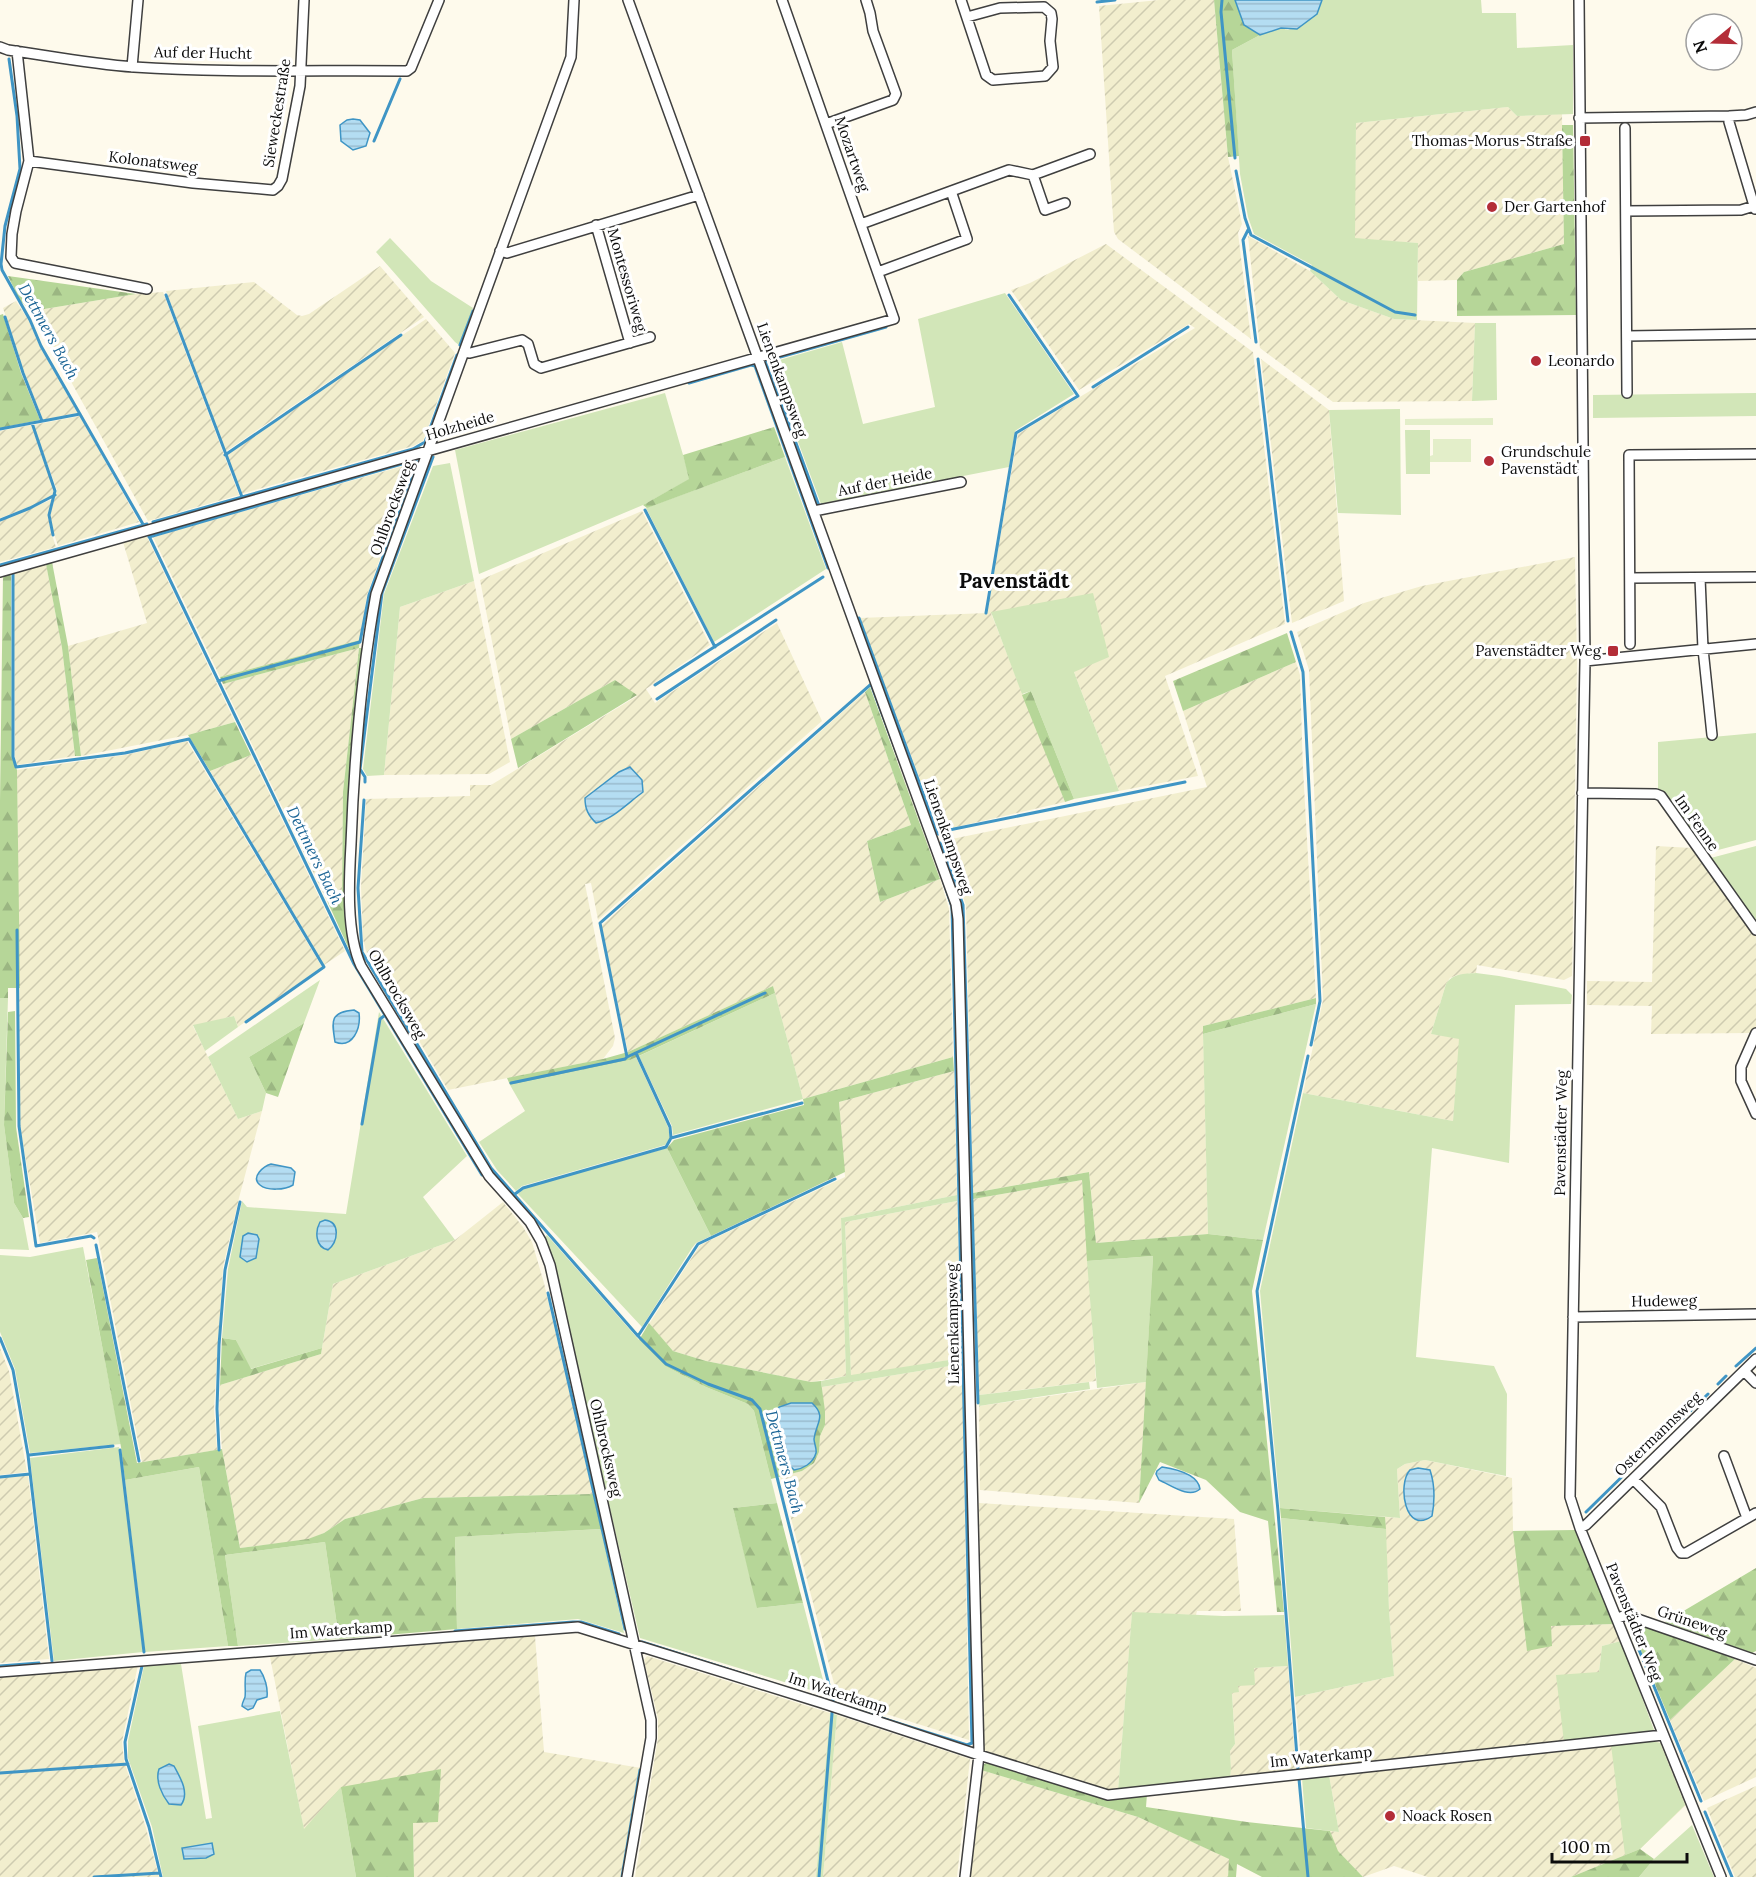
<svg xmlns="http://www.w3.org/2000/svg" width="1756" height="1877" font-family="Lora,serif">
<defs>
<pattern id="farmland-furrows" width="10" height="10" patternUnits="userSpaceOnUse" patternTransform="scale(1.5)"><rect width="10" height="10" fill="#f2eece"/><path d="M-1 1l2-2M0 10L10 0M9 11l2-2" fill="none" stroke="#cecbb0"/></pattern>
<pattern id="forest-firs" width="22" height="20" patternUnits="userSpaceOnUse" patternTransform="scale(1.5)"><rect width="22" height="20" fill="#b6d698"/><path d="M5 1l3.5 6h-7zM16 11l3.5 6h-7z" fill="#9bb682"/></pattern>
<pattern id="water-rules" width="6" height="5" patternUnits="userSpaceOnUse" patternTransform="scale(1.5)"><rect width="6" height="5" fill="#b4ddf2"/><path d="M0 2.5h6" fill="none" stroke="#9abcce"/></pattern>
</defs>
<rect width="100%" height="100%" fill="#fefaec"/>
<path fill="url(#farmland-furrows)" d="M1159,0H1214L1228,157L1242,224L1238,233L1251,339L1118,239L1114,232L1099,6Z
M1508,107L1517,116L1562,114L1564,244L1464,272L1457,280L1418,281V243L1354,239L1356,123Z
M1248,236L1310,271L1341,300L1394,319L1475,323L1472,401L1333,402L1260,348Z
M1106,244L1253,352L1285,624L1165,676L1198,776L1119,791L1074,672L991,613L1065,802L939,831L860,618L987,613L1018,434L1195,328L1189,324L1079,390L1011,290L1030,283Z
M380,266L424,317L225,452L166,291L254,282L297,315L302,316L309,314Z
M163,292L239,495L148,521L32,311L136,294Z
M16,301L29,321L40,347L78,413L43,420L24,372L3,308Z
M426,319L455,353L423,441L413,446L241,494L227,455Z
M1261,359L1329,410L1344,601L1292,623Z
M80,416L139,522L58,546L53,531L50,515L57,490L33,425Z
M31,425L45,462L54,491V495L30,507L0,518V431Z
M414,463L367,595L360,640L220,677L153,537Z
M53,499L48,515L51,532L56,547L0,562V521Z
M642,511L710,645L646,689L655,703L777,623L822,721L598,920L591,883L585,884L615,1038L613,1046L603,1059L448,1090L366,951L363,939L361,887L366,799L470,796V785H491L637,696L615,680L511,739L480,580Z
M146,535L235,722L188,735L81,756L68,646L147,623L123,542Z
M1575,557L1577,661L1572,976L1564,980L1477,965L1476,973L1457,975L1450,978L1446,984L1431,1034L1460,1038L1453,1121L1303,1093L1323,1000L1309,670L1297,632L1364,603L1422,586Z
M46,564L62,648L75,756L17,765L15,758L14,572Z
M474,581L510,762L489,774L384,775L400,607Z
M359,648L343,792L342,898L328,903L223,684Z
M1296,662L1300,675L1303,769L1316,998L1203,1026L1208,1234L1096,1243L1089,1172L973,1193L966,905L942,841L1207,787L1183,711Z
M865,692L911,825L867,841L880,902L940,879L949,909L953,1057L803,1099L773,986L628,1052L601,926Z
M187,741L322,967L238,1027L234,1016L193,1026L238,1119L262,1111L239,1198L223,1267L214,1409L217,1450L142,1462L97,1232L40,1243L20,1126L17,770L125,755Z
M251,755L345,951L324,965L210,771Z
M1656,846L1692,848L1756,936V1028L1749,1033L1651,1034L1652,1006L1587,1005V981L1652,982Z
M954,1071L957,1195L841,1218L846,1376L811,1382L706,1361L673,1351L649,1324L700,1245L845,1177L839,1102Z
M1082,1180L1096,1381L979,1395L973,1199Z
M957,1201L962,1358L851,1376L845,1222Z
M503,1202L523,1227L532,1242L544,1283L593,1494L423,1498L345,1519L324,1533L308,1540L240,1548L222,1449L219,1411L220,1385L321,1354L333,1284L455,1240Z
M0,1348L9,1371L27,1472L0,1475Z
M962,1364L969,1740L838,1699L780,1476L802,1471L814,1463L819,1452L820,1436L825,1425L822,1387Z
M1146,1382L1139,1503L980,1490L979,1406Z
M1425,1460L1512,1478L1513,1531L1550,1626L1614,1624L1621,1641L1602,1646L1599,1672L1564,1742L1302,1770L1295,1697L1394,1676L1389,1610L1385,1517L1400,1518L1397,1469L1405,1464Z
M28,1475L49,1659L0,1663V1478Z
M979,1503L1234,1519L1241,1611H1197L1196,1615L1132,1613L1118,1791H1108L983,1750Z
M535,1636L544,1752L641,1768L621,1877H414L413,1823L441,1769L304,1830L270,1657Z
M647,1656L830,1713L816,1877H635L658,1738V1719L644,1660Z
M1735,1659L1756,1668V1777L1704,1801L1670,1720Z
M138,1665L122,1742L124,1761L146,1828L159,1877H0V1677Z
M1288,1666L1296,1771L1230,1778L1231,1769L1230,1751L1235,1744L1232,1692L1254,1668Z
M837,1715L970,1759L957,1877H823Z
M1651,1740L1661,1743L1686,1805L1640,1849L1571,1877H1428L1394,1866L1363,1877L1337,1851L1330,1831L1339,1832L1329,1775Z
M981,1770L1138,1817L1230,1859L1228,1877H969Z
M1756,1786V1877H1735L1707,1808Z"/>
<path fill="#d2e6b8" d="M1322,0H1481L1482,13H1516L1517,48L1573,45V114L1517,116L1508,107L1356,123L1355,238L1418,243L1417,320L1394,319L1341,300L1310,271L1312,265L1254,234L1248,217L1240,174L1232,50L1260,35L1281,28L1288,30L1308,19L1317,14Z
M390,238L431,281L473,308L459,345L455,342L376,252Z
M1005,293L1074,394L1015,431L1009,467L821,504L769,363L842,342L863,424L935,407L918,319Z
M1475,323H1496L1497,400L1472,401Z
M665,393L690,479L643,505L479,574L455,450Z
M1756,393V416L1593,418V395Z
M1400,409L1401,515L1338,513L1329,410Z
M1405,430H1430V474H1406Z
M785,457L826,569L714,642L646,508Z
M450,463L474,581L400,607L384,775L367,776L363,769L384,594L433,466Z
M1093,593L1109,657L1074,672L1119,791L1074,799L1031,691L1022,694L991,612Z
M1756,733V840L1703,854L1658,790V742Z
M1756,846V926L1707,859Z
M1476,973L1499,976L1566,989L1572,995L1571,1004L1515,1005L1509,1163L1432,1148L1416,1357L1494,1366L1507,1394L1506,1476L1425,1460L1405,1464L1397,1469L1400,1518L1280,1508L1260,1291L1303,1093L1453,1121L1459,1039L1431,1034L1446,984C1453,973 1464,974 1476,973Z
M320,980L304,1023L249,1057L266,1093L262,1111L238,1119L208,1057Z
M775,993L803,1099L673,1135L672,1126L639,1056Z
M0,998H8L4,1125L14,1203L23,1218L29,1250L0,1249Z
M1316,1004L1263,1240L1208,1234L1203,1034Z
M379,1012L467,1156L423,1197L455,1240L333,1284L322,1348L250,1369L236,1340L222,1338L228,1269L242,1201L247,1207L346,1214Z
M234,1016L238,1027L205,1051L193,1025Z
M636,1057L668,1127L670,1138L665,1145L522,1186L516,1191L497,1170L479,1142L525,1111L510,1085L630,1060Z
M667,1148L711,1236L696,1243L692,1248L642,1327L518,1194L524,1188Z
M957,1195V1201L845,1222L851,1375L962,1358V1364L822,1387L821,1381L846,1376L841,1218Z
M547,1235L639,1340L665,1366L706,1387L748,1404L754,1411L777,1503L733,1508L758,1608L803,1603L827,1695L640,1638L553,1263L544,1238Z
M83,1247L121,1444L30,1453L15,1369L0,1332V1255L30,1257Z
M1153,1256L1146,1382L1097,1388L1087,1261Z
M1089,1382L1090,1389L979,1406V1395Z
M119,1447L143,1652L54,1661L30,1458Z
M199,1467L228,1646L145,1652L125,1480Z
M1281,1518L1386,1529L1389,1610L1394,1676L1295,1697Z
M601,1529L624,1633L578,1619L457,1629L455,1537Z
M325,1542L339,1639L238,1646L225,1555Z
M1132,1612L1223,1616L1284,1615L1288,1666L1254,1668L1255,1685L1238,1686L1239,1692L1232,1693L1235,1744L1230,1751L1231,1769L1230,1778L1118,1791Z
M1621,1641L1654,1730L1651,1732L1564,1742L1556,1675L1599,1672L1602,1646Z
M181,1664L206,1819L212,1818L198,1726L280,1711L304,1829L341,1787L356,1877H163L152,1827L128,1758V1741L144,1666Z
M830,1713L837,1715L823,1877H816Z
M1651,1741L1660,1743L1685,1805L1640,1849L1625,1855L1611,1745Z
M1329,1775L1339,1832L1306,1828L1302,1778Z
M1692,1825L1714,1877H1639L1654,1859Z"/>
<path fill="url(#forest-firs)" d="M1214,0H1235L1244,24L1260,35L1232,50L1239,156L1228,157Z
M1562,125H1573L1576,315L1457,316V280L1464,272L1564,244Z
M8,276L136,294L32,311L20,301Z
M3,314L21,373L40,420L0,428V315Z
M774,427L785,457L647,508L643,505L689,479L683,455Z
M52,562L68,646L81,756H75L62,648L46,564Z
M11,573L12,758L17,770L20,988H8V998H0V801L3,575Z
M1287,633L1296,662L1183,711L1173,681Z
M360,640L359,648H365L351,771L352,948L349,949L328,903L342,898L343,792L359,648L223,684L220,677Z
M615,680L637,695L518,768L511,739Z
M870,687L940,879L880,902L867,841L911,825L865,692Z
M1031,691L1074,799L1065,802L1022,695Z
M235,722L251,755L210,771L188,735Z
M773,986L775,993L630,1060L510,1085L507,1078L603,1059L628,1052Z
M1316,998V1004L1203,1034V1026Z
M15,1011L16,1127L29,1217L23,1218L14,1203L4,1125L8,1012Z
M304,1023L278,1097L266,1093L249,1057Z
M953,1057L954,1071L839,1102L845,1172L711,1236L667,1148L674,1140L804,1105L803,1099Z
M1089,1172L1096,1243L1208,1234L1263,1240L1252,1291L1284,1612H1277L1268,1521L1240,1512L1206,1480L1160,1462L1139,1503L1153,1256L1087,1261L1082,1180L973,1199V1193Z
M97,1258L137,1463L222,1449L240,1548L308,1539L324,1533L345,1519L423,1498L593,1494L601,1529L455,1537L457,1629L339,1639L325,1542L225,1555L238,1646H228L199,1467L125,1480L121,1447L86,1260Z
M649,1323L673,1351L706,1361L811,1382L821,1381L825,1411V1425L820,1436L819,1452L814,1463L802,1471L771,1479L754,1411L748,1404L706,1387L665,1366L639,1340Z
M222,1338L236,1340L251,1369L322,1348L321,1354L220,1385Z
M777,1503L803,1603L757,1608L733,1508Z
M1280,1508L1385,1517L1386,1529L1281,1518Z
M1575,1530L1614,1624L1551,1626L1552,1646L1527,1651L1513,1531Z
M1756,1568V1651L1752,1653L1665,1622Z
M1628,1620L1735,1659L1670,1720Z
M987,1763L1108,1800L1147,1794L1146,1807L1247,1822L1330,1831L1338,1851L1363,1877H1262L1237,1864L1236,1877H1228L1229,1859L1138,1817L981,1770L984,1764Z
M441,1769L438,1822L413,1823L414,1877H356L341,1787Z
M1640,1849L1654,1859L1639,1877H1571Z"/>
<path fill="#e3eec9" d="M1493,418V425H1405V419Z
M1433,439H1471V462H1430V456L1433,455Z"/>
<path fill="url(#water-rules)" stroke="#3f95c5" stroke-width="1.5" d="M1235,0H1322L1317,14L1297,29L1281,28L1260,35L1244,25Z
M353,119L360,120L370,133L366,146L353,150L341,141L340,125L347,120Z
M630,767L642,780L643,792C629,802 613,819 596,823C588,815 585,809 585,798L619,772Z
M354,1010L359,1013C361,1028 353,1049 335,1042C332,1022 329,1012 354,1010Z
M271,1164L291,1168L295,1172L293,1185C285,1190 267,1191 260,1185C250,1177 264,1166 271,1164Z
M325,1220C341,1222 338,1242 328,1250C315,1247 315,1231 320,1222Z
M248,1233L257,1235L259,1239L256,1258L247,1262L240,1257L243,1236Z
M791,1403H812C827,1417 816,1422 814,1439C814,1443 817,1449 816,1453C813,1464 802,1469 794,1470C779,1457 770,1424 779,1407Z
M1162,1467C1175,1469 1198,1474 1200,1489C1189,1499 1171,1485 1159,1480L1156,1474L1157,1471Z
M1418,1468L1430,1470C1435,1485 1435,1500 1432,1516C1405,1536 1397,1484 1410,1470Z
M251,1670H260C265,1677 268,1688 267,1697L257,1700L253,1708L248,1710L242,1706C242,1703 244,1700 245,1697C246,1691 244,1681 246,1673Z
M169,1764L174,1766C180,1777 190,1793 181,1805L169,1804C162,1795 155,1781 159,1769Z
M212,1843L214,1854L206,1858L184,1859L182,1848Z"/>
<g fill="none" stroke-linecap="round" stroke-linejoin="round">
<path stroke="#3f95c5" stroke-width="3" d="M1222,0L1221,12L1235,158
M1097,2L1115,0
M9,59L17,116L20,169L5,226L1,264L2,270L30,320L41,346L144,526
M374,141L400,79
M1236,171L1245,218L1251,235L1395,312L1415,315
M1248,230L1243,240L1256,342
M166,295L242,497
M5,317L23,373L42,421
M460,345L473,311
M1258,359L1288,621
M689,383L751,365L755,366L828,568
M1093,387L1188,327
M32,423L55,491L49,515L53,535
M0,429L80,414
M225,455L401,335
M822,505L819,506L766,361L886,327
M645,510L715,647
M0,520L30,508L55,495
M153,522L413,449L425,442L457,355
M148,534L354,964L482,1175
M149,537L412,461L418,462L369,595L360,642L218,681
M0,565L147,524
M13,573V757L16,767L125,753L189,739L324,967L246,1022
M986,613L1016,433L1078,396L1009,295
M859,618L938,834
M1291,632L1303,672L1320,1001L1311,1045
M655,685L823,577
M657,699L776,620
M365,782V777L360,769L382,593L433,457
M364,800L358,888L362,952L491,1168L638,1336L666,1364L708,1384L752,1400L760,1409L833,1701L819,1877
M949,830L1185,782
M941,843L963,905L978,1403
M17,930L19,1126L36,1246L91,1236L94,1238
M627,1057L600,923L871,684L899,759
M511,1083L625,1059L627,1057L765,993
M362,1124L380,1019L384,1016
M671,1138L802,1103
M515,1194L523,1188L666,1147L671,1138L670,1127L636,1053
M96,1245L139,1461
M548,1293L625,1629
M638,1336L698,1244L835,1179
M0,1338L13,1370L28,1455L52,1661
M1736,1366L1756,1348
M1718,1384L1726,1376
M1678,1423L1708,1394
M1655,1445L1668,1432
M120,1450L144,1652
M219,1450L217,1409L219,1345L225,1270L240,1202
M29,1455L113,1446
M0,1477L30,1474
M1586,1512L1638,1461
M1628,1623L1701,1801
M455,1631L573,1622H581L619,1634
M642,1642L967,1745L972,1743L952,907L944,883
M0,1666L39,1663
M142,1666L125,1742L126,1759L149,1827L161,1877
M1298,1770L1278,1511L1257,1291L1308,1056
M0,1773L128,1764
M1299,1779L1308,1877
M1705,1812L1732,1877
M94,1877L160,1873
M622,1877L640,1770"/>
<defs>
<path id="minor" d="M574,0L571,57L376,594C361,676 354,760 351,844C349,880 346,933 361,966L489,1176L530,1222L541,1241L550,1265L651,1720V1738L627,1877
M628,0L956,904L958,919L979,1755L965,1877
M961,0L986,75L993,80L1045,76L1053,67L1050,41L1052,19L1051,13L1044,7L1000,8L967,17
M1579,0L1585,661L1570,1497L1580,1528L1721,1877
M0,47L8,50C50,56 91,64 134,67C224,73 316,70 407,71L411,68L439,0
M17,51L29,161L16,211L12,234L11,257L15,263L147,289
M132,67L138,0
M1729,116V122L1755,209
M1579,118L1729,116L1746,115L1756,112
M826,124L893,100L896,94L873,31L870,13L866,0
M1625,128L1627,393
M29,161L193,183L273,190L278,186L282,179L300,86L304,0
M1033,175L1090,154
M1626,211L1741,210L1754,206
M861,224L1009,170L1033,175L1045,210L1065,203
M596,225L630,343
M500,251L507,253L699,195
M878,272L967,239L951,191
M1627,336L1756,334
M464,352L470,353L522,340L528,344L534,364L541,368L650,337
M814,511L961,482
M0,572L894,319L782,0
M1630,578L1756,577
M1700,578L1703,649L1712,735
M1630,644L1629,455L1756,454
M1585,661L1756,644
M1582,793L1656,794L1661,796L1756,930
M1756,1033L1741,1067V1081L1756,1114
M1573,1317L1756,1314
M1744,1371L1756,1383
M1724,1456L1747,1518
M1633,1479L1661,1507L1677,1548L1681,1553H1686L1756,1513
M1580,1528L1586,1525L1756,1359
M1618,1618L1626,1615L1756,1660
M0,1672L578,1627L822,1703L979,1755L1108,1795L1663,1735"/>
</defs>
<use href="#minor" stroke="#3f3f3f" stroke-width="12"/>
<use href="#minor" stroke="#fff" stroke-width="9"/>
</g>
<g fill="#b32d38" stroke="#fff" stroke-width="2">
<rect x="1579" y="135" width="12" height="12" rx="3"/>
<circle cx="1492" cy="207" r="6"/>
<circle cx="1536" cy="361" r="6"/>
<circle cx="1489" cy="461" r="6"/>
<rect x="1607" y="645" width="12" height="12" rx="3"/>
<circle cx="1390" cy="1816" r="6"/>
</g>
<g text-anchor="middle" stroke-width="6" stroke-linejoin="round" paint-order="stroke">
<g font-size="15" fill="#0c0c0c" stroke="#fff">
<text transform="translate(203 53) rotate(1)" y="5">Auf der Hucht</text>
<text transform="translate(277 113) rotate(-81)" y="5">Sieweckestraße</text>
<text transform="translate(852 154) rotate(71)" y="5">Mozartweg</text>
<text transform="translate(153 162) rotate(7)" y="5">Kolonatsweg</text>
<text transform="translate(627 280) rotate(74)" y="5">Montessoriweg</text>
<text transform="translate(782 380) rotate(70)" y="5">Lienenkampsweg</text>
<text transform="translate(460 426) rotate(-16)" y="5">Holzheide</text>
<text transform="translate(885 482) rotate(-11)" y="5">Auf der Heide</text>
<text transform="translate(392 508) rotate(-70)" y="5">Ohlbrocksweg</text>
<text transform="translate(1697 823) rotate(55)" y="5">Im Fenne</text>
<text transform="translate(948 837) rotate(71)" y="5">Lienenkampsweg</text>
<text transform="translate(397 994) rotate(60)" y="5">Ohlbrocksweg</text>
<text transform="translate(1561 1133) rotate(-89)" y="5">Pavenstädter Weg</text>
<text transform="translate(1664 1301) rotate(-1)" y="5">Hudeweg</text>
<text transform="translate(953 1324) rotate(-91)" y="5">Lienenkampsweg</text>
<text transform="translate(1658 1434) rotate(-44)" y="5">Ostermannsweg</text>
<text transform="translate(606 1448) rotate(77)" y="5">Ohlbrocksweg</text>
<text transform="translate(1634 1622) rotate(68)" y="5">Pavenstädter Weg</text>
<text transform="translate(1692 1622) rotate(19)" y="5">Grüneweg</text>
<text transform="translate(341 1630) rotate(-4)" y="5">Im Waterkamp</text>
<text transform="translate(838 1693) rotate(18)" y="5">Im Waterkamp</text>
<text transform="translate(1321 1757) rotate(-6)" y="5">Im Waterkamp</text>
</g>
<g font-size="15" fill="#0c0c0c" stroke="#fff" text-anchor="start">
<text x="1573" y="146" text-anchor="end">Thomas-Morus-Straße</text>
<text x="1504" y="212">Der Gartenhof</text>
<text x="1548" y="366">Leonardo</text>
<text x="1501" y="457">Grundschule<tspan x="1501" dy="17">Pavenstädt</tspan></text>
<text x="1601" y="656" text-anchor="end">Pavenstädter Weg</text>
<text x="1402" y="1821">Noack Rosen</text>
</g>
<g font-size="16" font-style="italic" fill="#1d6696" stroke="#fff">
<text transform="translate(49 331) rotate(61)" y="6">Dettmers Bach</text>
<text transform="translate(315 855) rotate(64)" y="6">Dettmers Bach</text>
<text transform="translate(785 1462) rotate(75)" y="6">Dettmers Bach</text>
</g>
<g font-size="21" font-weight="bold" fill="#0c0c0c" stroke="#fff">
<text x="1014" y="588">Pavenstädt</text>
</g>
</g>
<g transform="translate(1714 42) rotate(251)"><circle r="28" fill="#ffffff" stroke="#9e9e9e" stroke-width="1.5"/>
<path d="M0-4.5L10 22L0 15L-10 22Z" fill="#b32d38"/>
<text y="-9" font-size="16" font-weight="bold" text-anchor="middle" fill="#0c0c0c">N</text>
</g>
<path d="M1552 1853v9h135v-9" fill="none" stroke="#0c0c0c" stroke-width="3"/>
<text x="1561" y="1853" font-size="18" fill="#0c0c0c" stroke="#ffffff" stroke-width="4.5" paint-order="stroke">100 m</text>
</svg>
